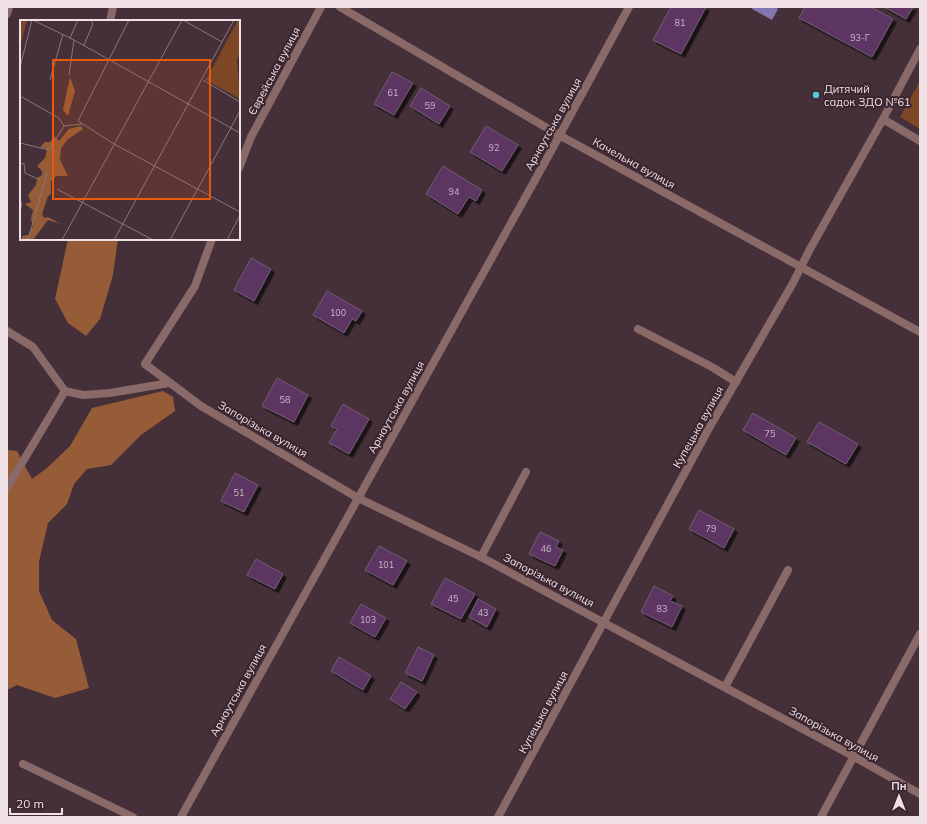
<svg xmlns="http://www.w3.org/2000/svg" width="927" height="824" font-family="Mulish,sans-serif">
<defs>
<filter id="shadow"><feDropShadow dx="3.5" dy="3.5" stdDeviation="0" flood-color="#0009"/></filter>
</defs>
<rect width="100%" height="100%" fill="#452f39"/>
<path fill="#7d4726" d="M920,81V129L900,117Z"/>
<path fill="#965b37" d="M68,239H118L113,275L100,319L86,336L68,323L55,299Z
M163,391L173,397L175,411L141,435L111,465L87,469L74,484L67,504L48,523L39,562V591L52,620L76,639L89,688L55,698L17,685L7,690V450L17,451L32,479L47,468L70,446L92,408Z"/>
<path fill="#8175b2" d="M753,7H775L778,9L772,20L752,9Z"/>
<path fill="#5d3464" stroke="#6e5e70" filter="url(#shadow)" d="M671,7H706L681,54L653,40Z
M805,7H871L893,19L872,57L799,18Z
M884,7H913L906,19Z
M392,72L413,83L394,115L374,104Z
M421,88L450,106L439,124L410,106Z
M486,126L518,145L502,171L470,152Z
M443,166L482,190L476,201L469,197L458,214L426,194Z
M251,258L271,269L254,301L234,290Z
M327,291L362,311L356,321L352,319L344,333L313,315Z
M277,378L308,395L294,422L262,406Z
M343,404L369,419L349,454L329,443L337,429L331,426Z
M753,413L796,438L786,455L743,430Z
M819,422L858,444L846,464L807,442Z
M235,473L258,485L244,512L221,501Z
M699,510L734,529L724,548L689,529Z
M540,532L559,541L556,547L563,550L555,566L529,554Z
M379,546L407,561L393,585L365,570Z
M256,559L283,574L275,589L247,575Z
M445,578L475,594L461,619L431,604Z
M654,586L673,596L670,601L682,606L672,627L641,612Z
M478,599L496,609L487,627L469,617Z
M361,604L386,618L375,637L350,623Z
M418,647L434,655L422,681L405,673Z
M339,657L371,676L363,690L331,671Z
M401,682L417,692L405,709L390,699Z"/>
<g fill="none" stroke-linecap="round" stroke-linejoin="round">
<path stroke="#8a6a69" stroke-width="8" d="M638,329L712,367L736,382
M481,557L526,472
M725,687L788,570"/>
<path stroke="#8a6a69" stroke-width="8" d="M7,14L9,7
M110,21L113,7
M883,119L920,141
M239,168L251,137L321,7
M212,239L195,286L145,364L201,406L358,498L481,557L853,756L920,794
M7,331L33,347L65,391L83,395L110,393L169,383
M7,488L65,391
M23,764L133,817
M181,817L550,153L629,7
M498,817L708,430L793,283L810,249L883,119L920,49
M821,817L920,634"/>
<path stroke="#8a6a69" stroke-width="8" d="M340,7L559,135L920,332"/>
</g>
<circle fill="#52cbd7" stroke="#3b252e" stroke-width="1.5" cx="816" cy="95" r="4"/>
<g text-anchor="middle" stroke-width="4" stroke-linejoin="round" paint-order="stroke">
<g font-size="9" fill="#cbb6c6">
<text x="680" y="26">81</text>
<text x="860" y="41">93-Г</text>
<text x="393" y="96">61</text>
<text x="430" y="109">59</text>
<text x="494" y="151">92</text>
<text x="454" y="195">94</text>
<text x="338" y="316">100</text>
<text x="285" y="403">58</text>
<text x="770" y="437">75</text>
<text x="239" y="496">51</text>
<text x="711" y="532">79</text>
<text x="546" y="552">46</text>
<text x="386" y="568">101</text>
<text x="453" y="602">45</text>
<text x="662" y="612">83</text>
<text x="483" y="616">43</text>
<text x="368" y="623">103</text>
</g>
<g font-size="11" fill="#f0e1e7" stroke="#3b252e">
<text transform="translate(274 71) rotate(-62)" y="4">Єврейська вулиця</text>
<text transform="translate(553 124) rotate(-61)" y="4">Арнаутська вулиця</text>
<text transform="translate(634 163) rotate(29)" y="4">Качельна вулиця</text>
<text transform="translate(396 407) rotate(-61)" y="4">Арнаутська вулиця</text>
<text transform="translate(698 427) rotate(-61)" y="4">Купецька вулиця</text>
<text transform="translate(263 429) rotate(30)" y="4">Запорізька вулиця</text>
<text transform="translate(549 580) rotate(28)" y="4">Запорізька вулиця</text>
<text transform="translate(238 690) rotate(-61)" y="4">Арнаутська вулиця</text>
<text transform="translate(543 712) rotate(-62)" y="4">Купецька вулиця</text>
<text transform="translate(834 734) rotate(29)" y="4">Запорізька вулиця</text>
</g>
<g font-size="11" fill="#f0e1e7" stroke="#3b252e" text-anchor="start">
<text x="824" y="93">Дитячий<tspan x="824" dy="13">садок ЗДО №61</tspan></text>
</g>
</g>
<g transform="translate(20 20)">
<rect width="220" height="220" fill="#452f39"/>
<path d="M0,0H7L0,28ZM218,0H220V33L217,40L220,79L186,60Z" fill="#7d4726"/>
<path d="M50,57L55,71L48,96L43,90ZM61,106L63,109L48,119L41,128L40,140L48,156H36L31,161V174L28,176L22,194L24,198L28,197L41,204L28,200L13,220H2V216L8,215L13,207L11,199L13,190L5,184L11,182L8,175L16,165L17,158L22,155V151L17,146L25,138L27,129L20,127L25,122H30L34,116L39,121L49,109Z" fill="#965b37"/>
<path fill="none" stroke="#89767f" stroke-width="1" d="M13,0L54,20L220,113M109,0L58,101L94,124L220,192M163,0L202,22M50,18L58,0M64,25L73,4L71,0M0,47L12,0M49,55L54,20M30,60L43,14M183,60L220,82M0,76L39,98L44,106L62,104M0,123L29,130L44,106M0,143L4,144L5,153L20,160M37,169L133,220M0,180L2,183L0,192M8,220L27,153M42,220L162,0M94,220L214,0M150,220L220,91M207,220L220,195"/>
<path fill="#e8590c" fill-opacity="0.15" stroke="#e8590c" stroke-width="2" d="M33,40H190V179H33Z"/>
<rect width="220" height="220" fill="none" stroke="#f0e1e7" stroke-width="2"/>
</g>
<rect width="927" height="824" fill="none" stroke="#f0e1e7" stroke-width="16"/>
<g transform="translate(899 796)" stroke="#3b252e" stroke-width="3" paint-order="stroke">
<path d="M0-3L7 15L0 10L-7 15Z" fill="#f0e1e7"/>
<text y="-6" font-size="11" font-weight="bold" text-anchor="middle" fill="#f0e1e7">Пн</text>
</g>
<path d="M10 808v6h52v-6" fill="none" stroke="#f0e1e7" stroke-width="2"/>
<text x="16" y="808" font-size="12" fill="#f0e1e7" stroke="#3b252e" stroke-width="3" paint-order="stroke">20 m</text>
</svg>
